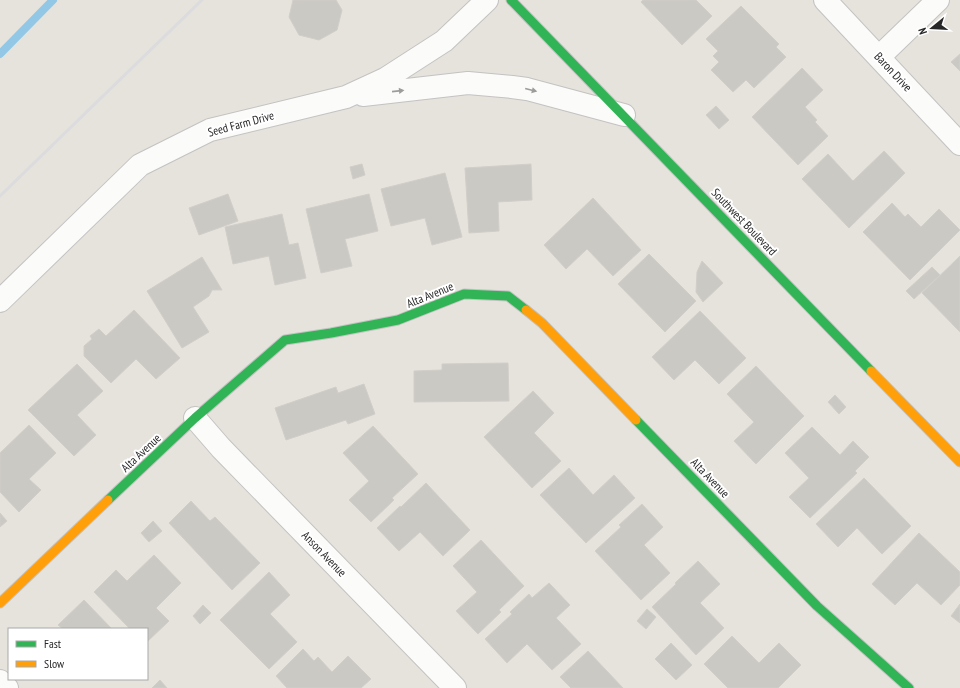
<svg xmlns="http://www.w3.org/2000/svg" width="960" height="688" font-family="'PT Sans Narrow',sans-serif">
<rect width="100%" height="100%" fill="#e6e3dd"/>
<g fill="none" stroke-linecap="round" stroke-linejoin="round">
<path stroke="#92c8e5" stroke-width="8" d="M0,54L53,0"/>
</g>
<path fill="#cbc9c4" stroke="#d1cec9" d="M293,0H336L342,10L337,30L319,40L299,35L289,17Z
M643,0H696L712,16L682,45L641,2Z
M741,6L779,44L776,47L786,57L754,88L746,80L733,92L711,70L719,62L713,56L718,51L706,39Z
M960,54V71L951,62Z
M802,68L823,90L805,107L817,120L815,122L828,136L798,165L752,117Z
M716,106L729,120L719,129L706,115Z
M884,151L905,173L849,228L802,179L828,154L853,181Z
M362,164L365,175L353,179L350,167Z
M531,164L532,200L498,202L499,231L469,233L465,168Z
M445,173L462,237L432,245L425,218L391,226L381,189Z
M228,194L238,221L199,235L189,208Z
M369,194L378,231L345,239L352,266L321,273L306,209Z
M593,198L641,250L613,276L587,249L566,269L544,245Z
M892,203L905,217L908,214L921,227L939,209L960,230L910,280L863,232Z
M282,214L289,245L298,243L306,278L275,285L269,256L233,264L225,227Z
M649,254L696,301L665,332L618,284Z
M960,256V332L922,293Z
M202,257L222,290H212L209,296L193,307L209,332L182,348L147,291Z
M702,261L723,283L703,302L696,292L697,272Z
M932,267L940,275L914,299L906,291Z
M134,310L180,358L156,379L136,359L111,383L84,356V346L92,339L90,336L99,329L106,336Z
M700,311L746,358L719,384L695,360L674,380L652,357Z
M508,363L509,401L414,402V371L442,370V364Z
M77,364L103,391L77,415L96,435L74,456L28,410Z
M756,366L804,416L756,464L734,441L754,422L727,394Z
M364,384L375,414L348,424L346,420L286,440L275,408L336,387L338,393Z
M533,391L554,413L534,433L561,461L532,488L484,437Z
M835,395L846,407L839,414L828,402Z
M29,425L56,453L29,479L41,490L19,512L0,492V453Z
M373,426L418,474L392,498L394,500L371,522L349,500L369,481L343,453Z
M812,427L840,455L853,441L869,457L855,471L857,473L810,518L789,497L809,478L785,453Z
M569,468L593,495L614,475L635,498L586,543L540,495Z
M864,478L911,526L882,554L857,528L838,547L816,524Z
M426,483L470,530L443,556L420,532L399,551L377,528L400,506L401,507Z
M191,501L210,521L215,517L260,563L232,590L169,523Z
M642,504L663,527L644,545L670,573L641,600L595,551L621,527L619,525Z
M0,513L7,521L0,527Z
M153,521L162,531L149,542L141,533Z
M919,533L960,572V585L941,605L917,583L895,605L872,584Z
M481,540L524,586L499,610L501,612L478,634L456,611L477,592L453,566Z
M154,555L181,583L156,608L169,621L147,642V629H130L94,592L116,570L127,581Z
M698,561L720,584L700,603L724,628L696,655L652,607L676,584L675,583Z
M269,572L290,595L270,614L297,642L269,669L220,620Z
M549,583L570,605L556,618L581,644L552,670L527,644L507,663L485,639L512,614L510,612L529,594L532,598Z
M84,600L112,629H63L58,625Z
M960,604V623L951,616Z
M203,605L211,613L200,624L193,616Z
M647,609L656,617L646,629L637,621Z
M732,636L759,663L779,643L801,665L778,688H728L704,664Z
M671,643L692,665L676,680L655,659Z
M303,649L314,661L318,657L332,672L348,656L371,679L361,688H287L276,676Z
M588,651L623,688H571L560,677Z
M160,680L167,688H152Z"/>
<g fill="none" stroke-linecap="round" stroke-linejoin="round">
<defs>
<path id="street" d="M825,0L960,144
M879,57L938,0
M363,95L468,83L512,87L527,89L624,115
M0,301L140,165L210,130L346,97L385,79L444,41L487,0
M195,418L221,448L455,688
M0,681L7,688"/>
<path id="fast" d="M511,0L871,371
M636,420L817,606L909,688
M108,500L195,418L285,340L331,333L398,320L464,294L508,296L526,310"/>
<path id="slow" d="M526,310L542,323L636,420
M871,371L960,462
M0,603L108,500"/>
</defs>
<use href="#street" stroke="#c4c2c2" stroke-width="24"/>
<use href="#fast" stroke="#c4c2c2" stroke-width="11"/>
<use href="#slow" stroke="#c4c2c2" stroke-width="11"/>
<use href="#street" stroke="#fbfbfa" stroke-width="22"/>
<use href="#fast" stroke="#30b455" stroke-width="9"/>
<use href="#slow" stroke="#ff9f0a" stroke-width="9"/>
<path stroke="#dcdbdd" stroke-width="3" d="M0,196L202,0"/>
</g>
<defs><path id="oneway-solid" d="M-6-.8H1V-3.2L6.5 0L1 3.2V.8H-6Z"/></defs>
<g fill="#9c9c9b">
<use href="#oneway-solid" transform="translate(531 90) rotate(14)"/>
<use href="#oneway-solid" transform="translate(398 91) rotate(-6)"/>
</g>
<g text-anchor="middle" stroke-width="4" stroke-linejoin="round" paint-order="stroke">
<g font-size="12" fill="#272727" stroke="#fff">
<text transform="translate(893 72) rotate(47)" y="4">Baron Drive</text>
<text transform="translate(241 124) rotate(-15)" y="4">Seed Farm Drive</text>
<text transform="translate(744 222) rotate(46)" y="4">Southwest Boulevard</text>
<text transform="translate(430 295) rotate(-22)" y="4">Alta Avenue</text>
<text transform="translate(141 453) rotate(-43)" y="4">Alta Avenue</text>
<text transform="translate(710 478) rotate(46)" y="4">Alta Avenue</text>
<text transform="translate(324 554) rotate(46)" y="4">Anson Avenue</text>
</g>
</g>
<rect x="8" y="628" width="140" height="52" fill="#ffffff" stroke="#a9a9a9"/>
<rect x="16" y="641" width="20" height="6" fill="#30b455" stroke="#a9a9a9"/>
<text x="44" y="648" font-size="12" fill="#272727">Fast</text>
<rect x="16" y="661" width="20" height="6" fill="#ff9f0a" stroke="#a9a9a9"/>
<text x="44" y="668" font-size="12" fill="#272727">Slow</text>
<g transform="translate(932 28) rotate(252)" stroke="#ffffff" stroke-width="3" paint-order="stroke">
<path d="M0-3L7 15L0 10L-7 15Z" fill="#272727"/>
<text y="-6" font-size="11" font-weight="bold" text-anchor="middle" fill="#272727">N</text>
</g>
</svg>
